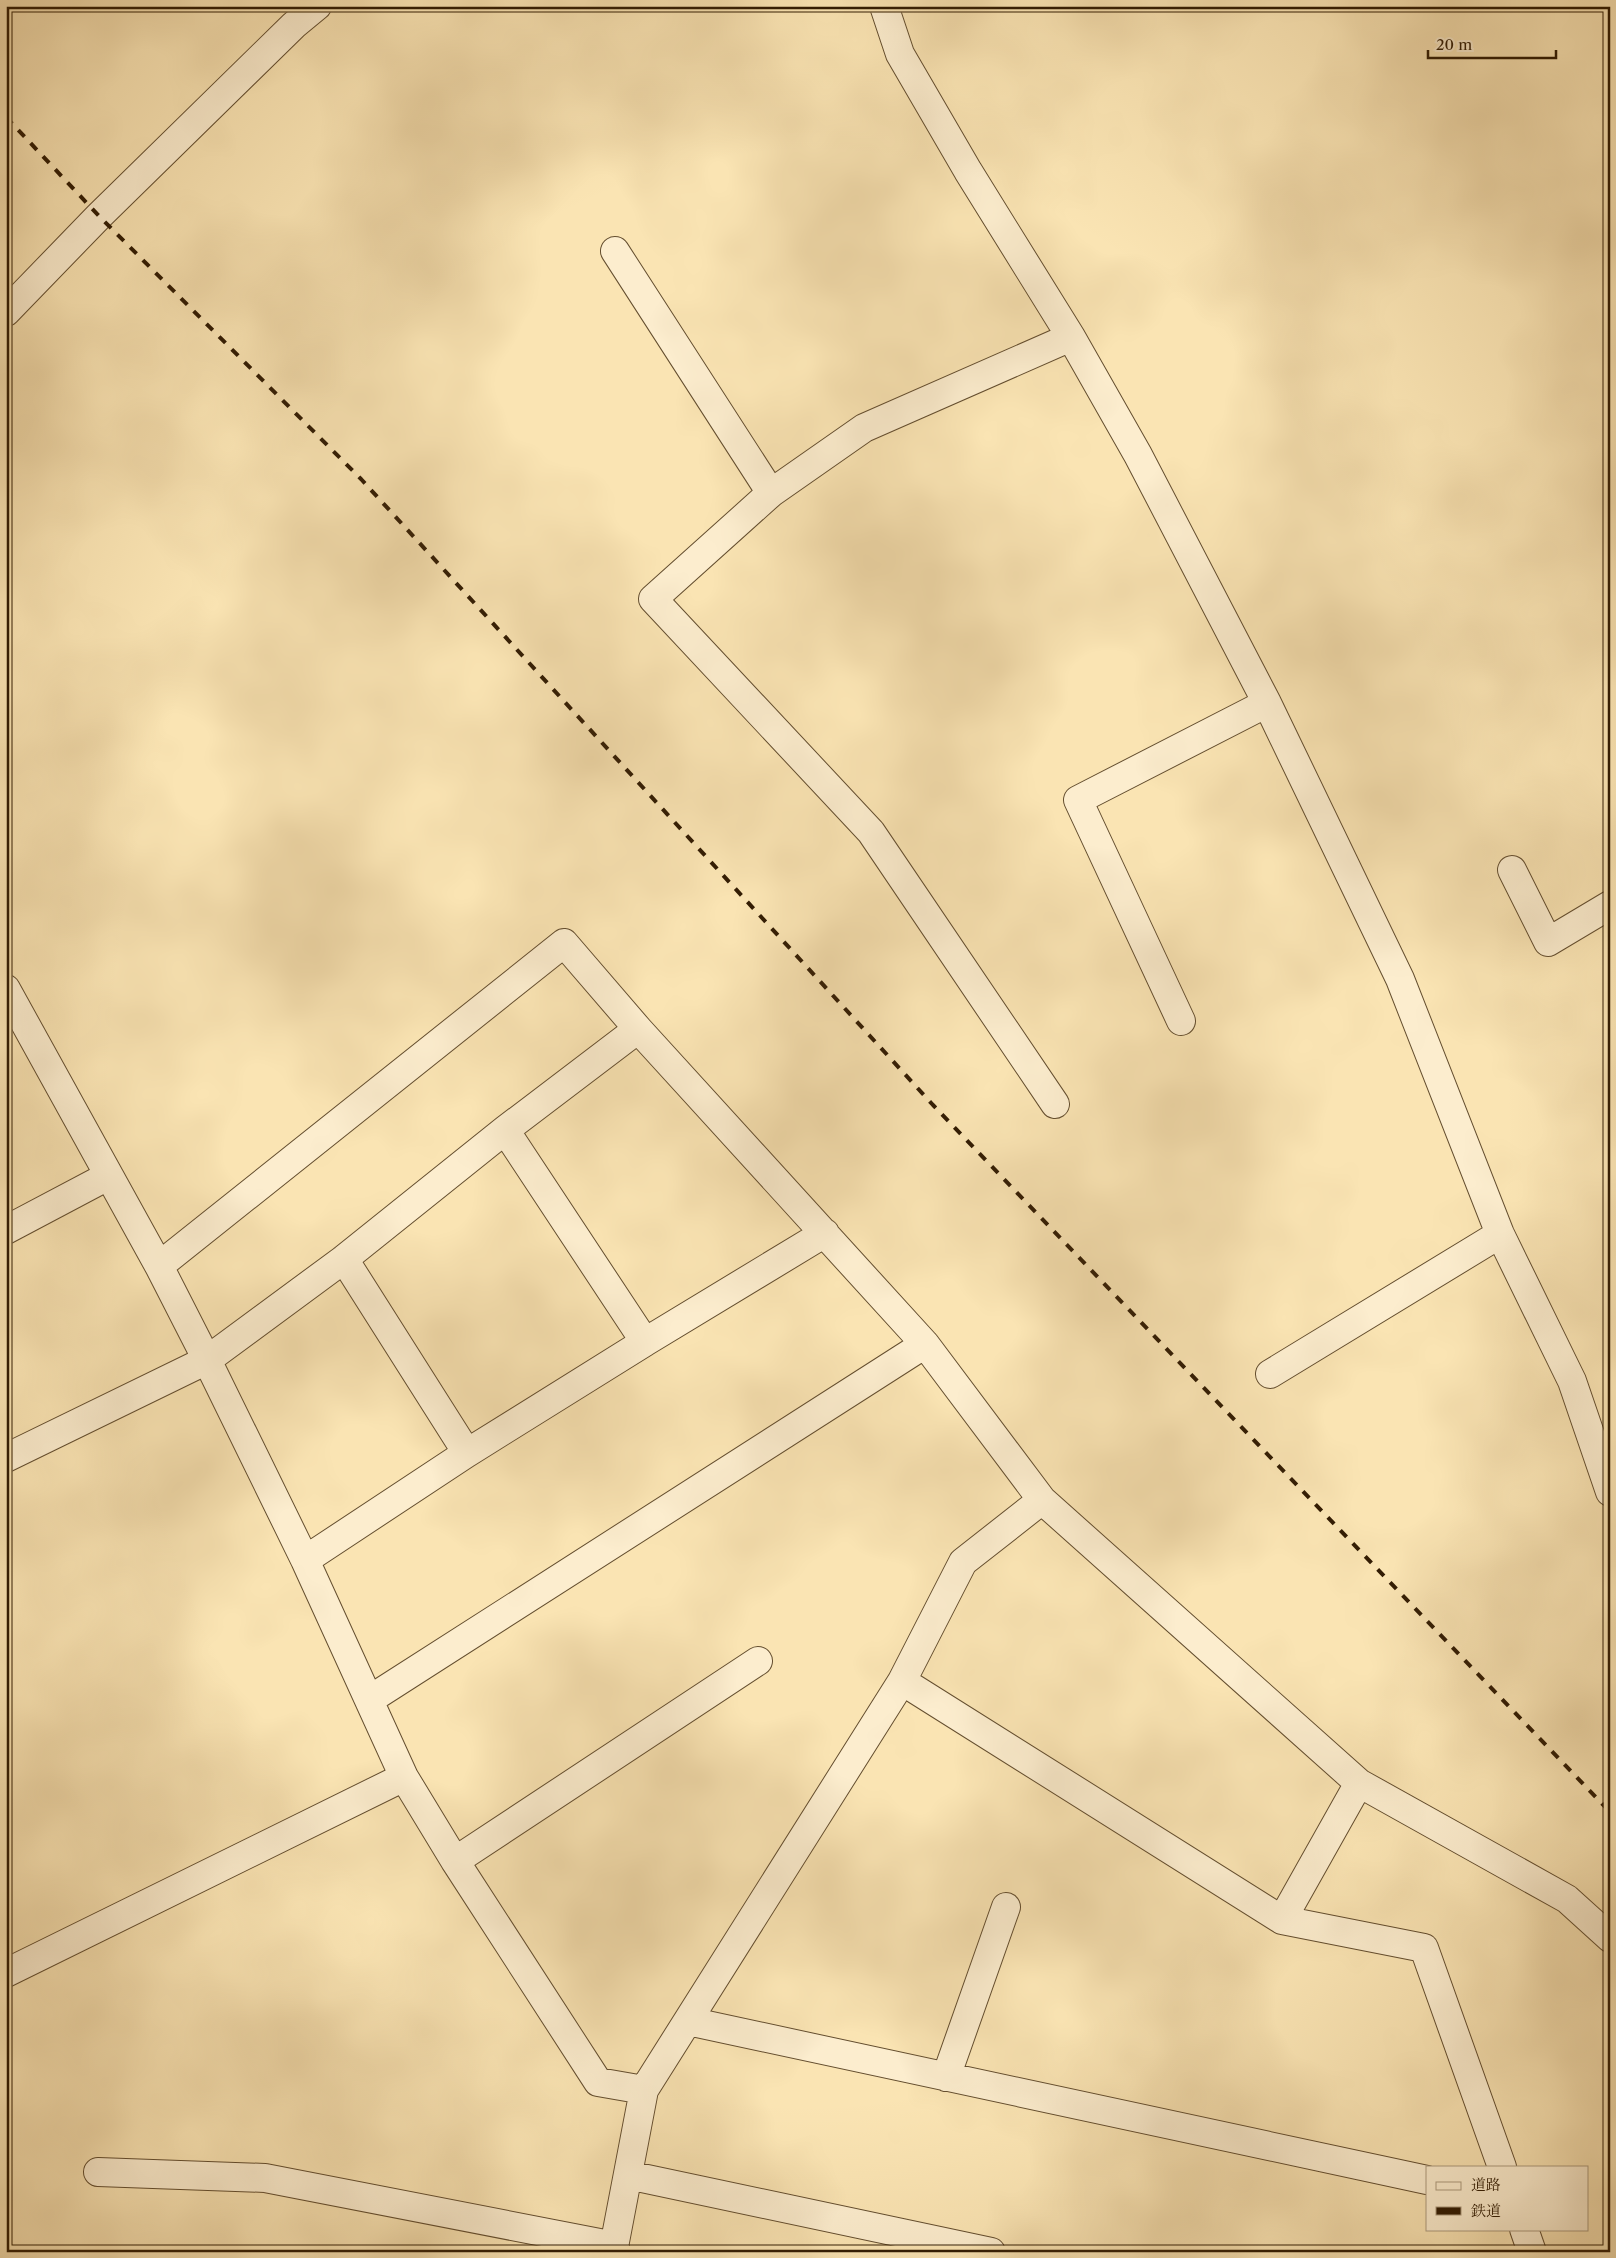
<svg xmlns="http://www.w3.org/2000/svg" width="1616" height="2258" font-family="'Libre Caslon Text','Noto Serif JP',serif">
<rect width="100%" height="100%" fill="#fae4b3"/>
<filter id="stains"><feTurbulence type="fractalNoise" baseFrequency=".004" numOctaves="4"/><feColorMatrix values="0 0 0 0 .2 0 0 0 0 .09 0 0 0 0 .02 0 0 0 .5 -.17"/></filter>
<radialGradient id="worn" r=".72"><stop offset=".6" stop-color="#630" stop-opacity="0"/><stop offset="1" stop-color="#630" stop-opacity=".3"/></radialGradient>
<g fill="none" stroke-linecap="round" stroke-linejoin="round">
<defs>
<path id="minor" d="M884,6L900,54L968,171L1071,337L1138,455L1267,703L1400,979L1500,1234L1572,1381L1610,1492
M615,251L771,493L653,599L871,832L1055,1104
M6,312L99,216L294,25L317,6
M771,493L864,428L1071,337
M1512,870L1548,942L1610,905
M6,989L159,1266L207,1360L305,1560L404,1777L455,1861L598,2082L644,2090
M1181,1021L1078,800L1267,703
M505,1130L645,1342L825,1233
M6,1230L108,1176
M344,1259L467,1453L645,1342
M159,1266L564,943L638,1029
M1270,1374L1500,1234
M6,1458L207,1360L344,1259L505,1130L638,1029L925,1344L1042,1500L1359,1783L1567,1899L1610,1938
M305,1560L467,1453
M902,1681L1282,1920L1359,1783
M369,1700L925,1344
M455,1861L758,1661
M1282,1920L1424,1948L1502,2167
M6,1973L404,1777
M688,2021L1427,2180
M946,2077L1006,1907
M98,2172L265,2178L615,2246
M628,2175L991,2252
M1524,2229L1532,2252
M613,2252L644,2090L902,1681L963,1562L1042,1500"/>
</defs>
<use href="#minor" stroke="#644e2f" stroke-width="30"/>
<use href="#minor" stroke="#fcedce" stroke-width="28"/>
<path stroke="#321c03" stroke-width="4" stroke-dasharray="9 9" stroke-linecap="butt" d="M6,117L99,216L361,479L933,1105L1610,1812"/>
</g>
<rect width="1616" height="2258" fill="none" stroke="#fae4b3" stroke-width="25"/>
<rect x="8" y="8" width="1601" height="2243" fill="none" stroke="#321c03" stroke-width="2.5"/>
<rect x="12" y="12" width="1591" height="2233" fill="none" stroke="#321c03"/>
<rect x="1426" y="2166" width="162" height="65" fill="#fcedce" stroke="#ab997d"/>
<rect x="1436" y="2182" width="25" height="8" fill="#fcedce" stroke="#ab997d"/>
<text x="1471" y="2190" font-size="15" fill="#321c03">道路</text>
<rect x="1436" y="2207" width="25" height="8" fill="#321c03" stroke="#ab997d"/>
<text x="1471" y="2216" font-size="15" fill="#321c03">鉄道</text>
<path d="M1428 50v8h128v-8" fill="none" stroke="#321c03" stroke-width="2.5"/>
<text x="1436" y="50" font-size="15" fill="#321c03" stroke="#fcedce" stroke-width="4" paint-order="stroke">20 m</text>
<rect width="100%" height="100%" filter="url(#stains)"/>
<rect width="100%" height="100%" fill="url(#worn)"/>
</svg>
